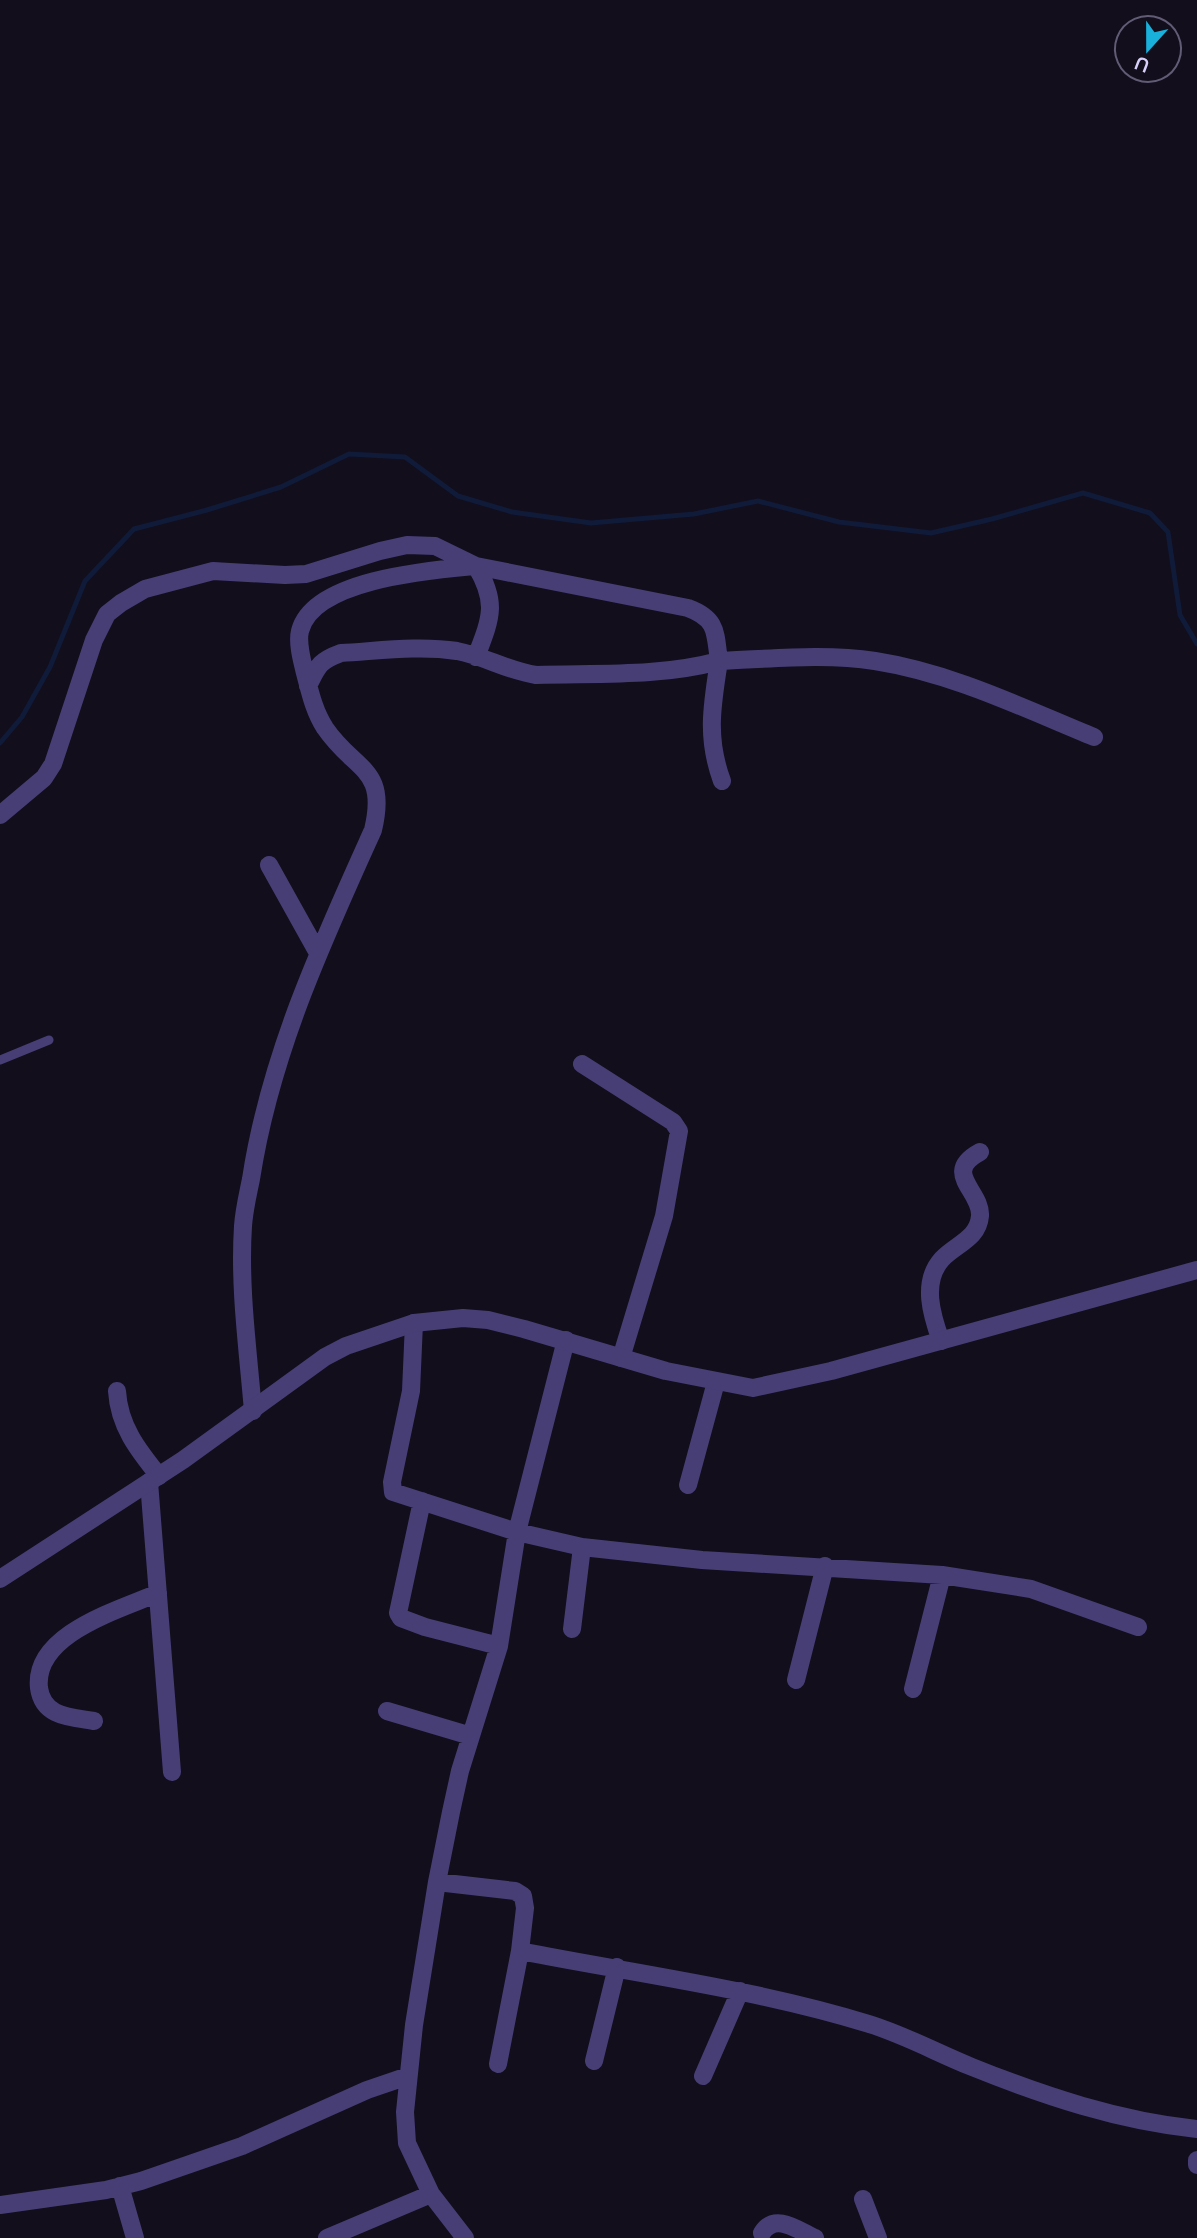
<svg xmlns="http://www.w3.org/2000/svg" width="1197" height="2238" font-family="Mulish,sans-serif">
<rect width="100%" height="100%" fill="#120e1c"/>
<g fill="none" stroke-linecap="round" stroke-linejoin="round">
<path stroke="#101a39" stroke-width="5" d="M0,743L22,717L50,667L85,581L134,529L207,510L281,487L349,454L405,457L458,496L512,512L591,523L694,514L758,501L839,522L931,533L992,519L1083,493L1150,513L1168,532L1180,615L1197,644"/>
<path stroke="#473e76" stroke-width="9" d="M0,1060L49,1040"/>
<path stroke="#473e76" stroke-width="18" d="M476,657C491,618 498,603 476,566
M308,686C318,666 319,661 341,653C378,651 419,645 457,651C484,656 508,671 536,675C597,673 660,677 719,661C715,633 718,619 688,608L476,566
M722,781C706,738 712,705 719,661C770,659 825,653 875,661C952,673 1023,708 1094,737
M0,815L44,778L53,764L94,640L107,614L121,603L145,589L213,571L285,575L306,574L380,551L407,545L435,546L476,566C432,570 313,579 300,631C297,643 302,661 305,673C310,692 314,711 325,728C355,772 388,767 373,830C322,943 270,1055 251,1179C248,1194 244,1210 243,1226C239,1287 248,1350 253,1411
M269,865L318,953
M582,1064L673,1122L679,1131L664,1216L621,1358
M414,1323L411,1391L392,1482L393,1492L517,1532L582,1547L702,1560L942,1575L1031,1589L1138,1627
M941,1341C932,1316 921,1282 942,1259C956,1244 978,1239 980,1216C982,1191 941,1173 980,1152
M117,1391C119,1426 138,1450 159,1476
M149,1482L172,1772
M688,1485L716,1382
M422,1501L398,1613L401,1618L425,1627L499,1646
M572,1629L582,1547
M796,1680L825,1566
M913,1689L942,1575
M387,1711L471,1736
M94,1721C70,1717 43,1717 39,1688C33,1634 119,1610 158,1593
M437,1882L515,1891L523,1896L525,1908L520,1951C637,1974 755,1989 869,2024C905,2035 937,2053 972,2067C1044,2096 1119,2121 1197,2129
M594,2061L617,1967
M498,2064L520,1951
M703,2076L740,1991
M1197,2160V2165
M120,2186L135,2238
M863,2199L878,2238
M0,2205L106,2190L141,2181L242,2146L367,2090L408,2076
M762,2233C775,2212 798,2230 815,2238
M327,2238L431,2194
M465,2238L431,2194L407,2143L405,2112L414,2025L437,1882L451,1812L460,1771L499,1646L517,1532L566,1340"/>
<path stroke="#473e76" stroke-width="18" d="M0,1579L183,1460L325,1357L346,1346L414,1323L463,1318L488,1320L524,1329L666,1371L753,1388L831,1371L1197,1270"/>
</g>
<g transform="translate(1148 49) rotate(201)"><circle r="33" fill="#120e1c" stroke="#615b75" stroke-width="2"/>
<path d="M0-5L12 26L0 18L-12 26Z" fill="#19b0db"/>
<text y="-10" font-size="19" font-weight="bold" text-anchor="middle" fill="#d8cefa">U</text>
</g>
</svg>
